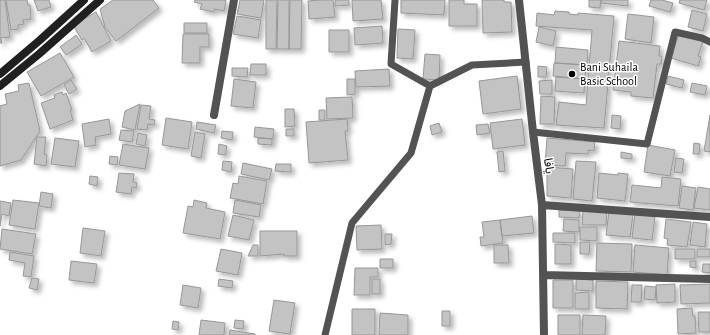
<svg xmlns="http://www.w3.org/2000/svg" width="710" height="335" font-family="'Alegreya Sans','Noto Sans Arabic',sans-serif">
<defs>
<filter id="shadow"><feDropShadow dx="3.5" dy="3.5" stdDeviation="2" flood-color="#0004"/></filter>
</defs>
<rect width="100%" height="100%" fill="#fff"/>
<path fill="#c3c3c3" stroke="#979797" filter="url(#shadow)" d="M0,0H5L10,37L1,38L2,43H0Z
M6,0H27L28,5H30L31,19L23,20L24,24L18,25V29L11,30Z
M34,0H49L51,7L38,11Z
M113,0H153L159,8L116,41L105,27L100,9Z
M195,0H226L224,11L214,9V12L200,9L202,4L194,2Z
M240,0H264L261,18L237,14Z
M266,0H277L276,49H266Z
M278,0H289V49H277Z
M290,0H302L301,49H289Z
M319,0H333L335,17L309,19L308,1Z
M335,0H349V5L335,6Z
M352,0H381L383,19L353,21Z
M401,0H445L444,15L401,13Z
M449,0H464V4H477V26H449Z
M482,0H504V2H511L512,32L483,33Z
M589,0H601L600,8L589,7Z
M601,0H628V6L601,3Z
M651,0H662L673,3L670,12L649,6Z
M680,0H707L704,10L679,3Z
M692,10L707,14L703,31L688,27Z
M555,11L569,12V14L578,15V13L614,16L604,128L556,125L559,102L586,105L592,30L536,26L537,13L554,15Z
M96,12L111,41L92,52L84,38L82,40L73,25Z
M628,14L654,17L651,43L625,39Z
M237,16L261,20L258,38L233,34Z
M184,23H207V33H184Z
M382,26L383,43L355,45L354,28Z
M539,27L556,31L553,46L536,42Z
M398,29L415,30L413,59L397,58Z
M329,30H349V52H329Z
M183,34H209V47H200V63H182Z
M679,34L703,42L698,56L701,57L698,66L671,58Z
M76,35L82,44L66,55L60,47Z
M619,41L660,46L659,56H662L661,64H657L653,98L631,96V92L613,90Z
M556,47L588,50L587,65L555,63Z
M60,53L74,77L41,96L27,72Z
M425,54L440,55L439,80L423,79Z
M554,63L586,65L585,79L553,76Z
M251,64H266V75H250Z
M538,66L547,67L546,77H538Z
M232,68H248L247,77L232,76Z
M389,69L390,86L356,87L355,71Z
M517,76L521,109L483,114L479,81Z
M668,76L684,80L682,88L666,84Z
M556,77L585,79L584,93L555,91Z
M234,79L256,82L253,108L231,106Z
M347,79H355V94L347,95Z
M71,80L77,89L69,94L64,85Z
M552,80V94H540L539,81Z
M29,83L40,131L21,160L0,166V106L7,104L5,94L19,91L18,85Z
M692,83L707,86L705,95L690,92Z
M62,92L63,95L66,93L72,110H70L73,120L50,129L41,103L55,98L54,95Z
M541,96L555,97L554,124H540Z
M352,97L353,118L327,119L326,98Z
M140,104L135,130L122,127L125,111Z
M141,105L151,106L149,119L155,120L154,125L148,124L147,130L137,129Z
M285,109H294L295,126L285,127Z
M319,110H325V120H319Z
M612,115L621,116L620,129L611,128Z
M710,115V152L704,151Z
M166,118L192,122L188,149L162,145Z
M109,119L111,134L95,137L96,145L85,147L82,124Z
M347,119L348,131H345L348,160L309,163L306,122Z
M522,119L525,145L493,149L490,123Z
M197,122L216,125L214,133L196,129Z
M439,123L442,132L432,135L430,126Z
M488,124L490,133L477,135L476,125Z
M255,127L274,129L273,139L254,137Z
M286,129H294V136H286Z
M121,130L134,131L132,142L119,140Z
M222,131L233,132L232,140L221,138Z
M195,132L205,134L201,158L191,156Z
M138,133L147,135L145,146L136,144Z
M37,137H46L44,154L47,155L46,166L34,164Z
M55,138L79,141L75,167L51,164Z
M258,138L272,139V145L258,144Z
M547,138L595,142L594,151L588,150V154L566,153L565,166L545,165Z
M694,143L700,144L699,154H693Z
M123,144L149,148L145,169L119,165Z
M219,144L227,146L225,155L218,154Z
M648,145L675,150L670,176L644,172Z
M503,151L505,171L499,172L497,152Z
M621,152L632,154V159L621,158Z
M110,156L118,157L117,165L109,164Z
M676,158L684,159L682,173L674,172Z
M223,161L232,162L231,172L222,170Z
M576,161L596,162L592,201L573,199Z
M243,163L272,169L269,180L241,174Z
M276,164H291V172L275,171Z
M547,167L573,169L571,198L547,196Z
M119,173L134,174L133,182L137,183L136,188L132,187L131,194L116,192Z
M599,173L618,175V173L628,174L625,201L597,198Z
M90,176L98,177L97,186L89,184Z
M239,176L267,181L263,204L230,198L233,183L238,184Z
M662,177L681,179L678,206L630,202L632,185L661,188Z
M682,186L696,188L693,210L679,208Z
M698,187L710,189V210L694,208Z
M41,192L53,194L51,208L39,206Z
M13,200L39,203L35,229L9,225Z
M194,200L207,203L206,208L225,212L220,239L183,233L188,206L193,207Z
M235,200L261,205L259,217L233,213Z
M0,201L11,203L9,216L2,214L0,226Z
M559,210L580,211L579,218L559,217Z
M583,211H607L606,225H582Z
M609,212L633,215L630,237L606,235Z
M635,214L655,217L652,240L632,238Z
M233,215L254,220L249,240L228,236Z
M532,216L534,233L502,236L500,220Z
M564,219L579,220V232L563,231Z
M666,219L691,222L687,247L667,245L668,239L664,238Z
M500,220L503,243L481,246L480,237H484L482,222Z
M693,222L707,224L705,247L690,245Z
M381,225L382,249L357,250L356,226Z
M580,227H597V241L580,240Z
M83,228L105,231L101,256L80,253Z
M2,229L36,234L32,254L0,249Z
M260,231H297V256H284V254L260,256Z
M553,233H575V243L553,242Z
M385,234H392L391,244L385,245Z
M580,242H590L589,254H580Z
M597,243L632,244L631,272L596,271Z
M555,244L571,245V264H555Z
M253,245H258V256H248Z
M494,245H508L509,263H494Z
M635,245L669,248L667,275L633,272Z
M221,249L242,253L238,275L216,271Z
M675,249H695V259H675Z
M697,249H710V257H697Z
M10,252L34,256L31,277L23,276L25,263L9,260Z
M380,259H393V268H380Z
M71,261L97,264L94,283L69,280Z
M690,261H696V268L690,267Z
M703,264H710V273L702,272Z
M355,268H378V277H370V295H354Z
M32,278L39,279L37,290L29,288Z
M219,279L233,281L232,288L218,286Z
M372,279H380V294H372Z
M576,279L593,280V291L576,290Z
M553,280H573V308H553Z
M596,281L628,282L627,309L596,308Z
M675,284V302L657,303L656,285Z
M710,284V303L681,304L680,285Z
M183,285L201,288L198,308L180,305Z
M632,285H642L641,302H631Z
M645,286L656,287L655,300L644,299Z
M589,292V309H575V293Z
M274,300L295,303L290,334L269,331Z
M692,308L693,316H695L696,333L678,334L677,309Z
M352,309H375V335H352Z
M442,311H450V326H442Z
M698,312H710V332H699Z
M380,313L408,315V335H379Z
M558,315H580V335H558Z
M583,315L606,316L605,335H582Z
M201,320L225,323L224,335H199Z
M235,320L244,321L243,329L234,328Z
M173,321L179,322L178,330L172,329Z
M230,330L255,334V335H229Z"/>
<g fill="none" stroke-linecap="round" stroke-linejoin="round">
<path stroke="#535353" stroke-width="7" d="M430,86L472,65L526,62
M533,132L647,144L675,32L702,38L710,42
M325,335L352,223L411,153L430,86L391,64L395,0"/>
<path stroke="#535353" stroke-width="8" d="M519,0L533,132L542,205L544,335
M214,115L234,0
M542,205L710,217
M543,275L710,279"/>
<path stroke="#202020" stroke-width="8" d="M0,74L40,40L84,0
M0,86L39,54L100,0"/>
</g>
<circle fill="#000" stroke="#fff" stroke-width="1.5" cx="572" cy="74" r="4"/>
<g text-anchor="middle" stroke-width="3" stroke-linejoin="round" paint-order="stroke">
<g font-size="12" fill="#000" stroke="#fff" text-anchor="start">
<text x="580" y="71">Bani Suhaila<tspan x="580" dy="14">Basic School</tspan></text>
</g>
<g font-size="12" fill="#000" stroke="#fff">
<text transform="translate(549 166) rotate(83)" y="4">يافا</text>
</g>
</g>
</svg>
